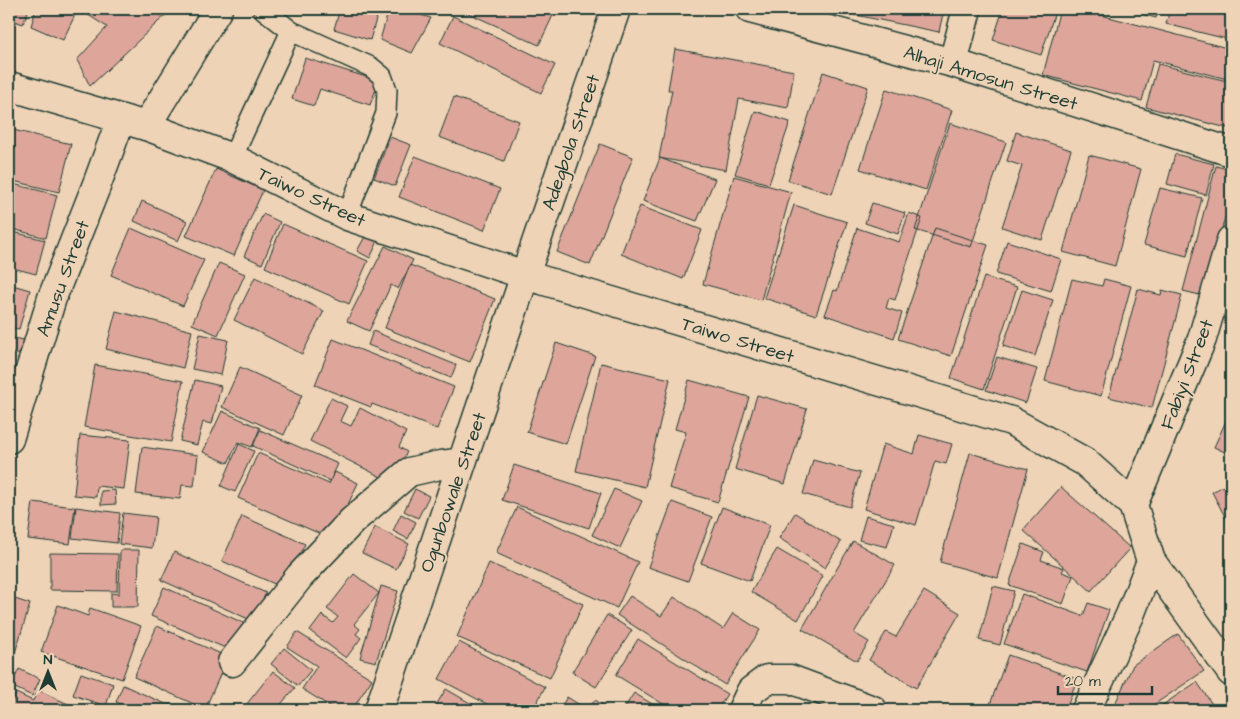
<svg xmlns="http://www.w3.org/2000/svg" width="1240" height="719" font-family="'Architects Daughter',sans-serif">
<rect width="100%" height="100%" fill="#efd3b6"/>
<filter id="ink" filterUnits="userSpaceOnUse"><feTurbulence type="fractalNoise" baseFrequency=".02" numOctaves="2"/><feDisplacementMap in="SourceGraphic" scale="10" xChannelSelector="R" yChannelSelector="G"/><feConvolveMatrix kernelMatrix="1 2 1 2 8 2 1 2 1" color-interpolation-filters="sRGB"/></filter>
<g filter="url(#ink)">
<path fill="#dea59b" stroke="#1f3d34" d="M9,9H29L23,24L9,19Z
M36,9H63L76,13L63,40L31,26Z
M88,9H172L90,86L77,60L107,27L85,13Z
M340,9H379L370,40L334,29Z
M389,9H401L431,18L412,53L380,40Z
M459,9H556L539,45Z
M826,9H944L939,32Z
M1003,9H1056L1041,55L993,40Z
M1060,9H1078L1231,49V80L1153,60L1142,101L1043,75Z
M1122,9H1159L1156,18Z
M1170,9H1231V40L1166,24Z
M453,16L555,65L541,93L440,43Z
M675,49L794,71L788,108L739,99L726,170L659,158L672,90H668Z
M305,58L379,81L370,105L320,89L314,106L292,99Z
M1158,64L1231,82V129L1146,107Z
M823,72L868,87L832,194L788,180Z
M886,89L952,110L926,190L860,169Z
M454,97L519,121L504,161L439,137Z
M755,111L790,122L769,184L735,174Z
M950,123L1006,142L971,247L915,230Z
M9,129L71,144L59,192L9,180Z
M1016,132L1071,150L1042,240L1002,227L1022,166L1007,161Z
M390,137L411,145L395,186L374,178Z
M600,144L633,157L590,265L557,252Z
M1175,154L1214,164L1206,195L1167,184Z
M1089,155L1141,169L1115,266L1063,252Z
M415,156L500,189L484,230L399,197Z
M660,158L715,179L697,221L643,201Z
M1216,166L1231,170V195L1204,296L1183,291Z
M216,169L263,190L234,256L186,236Z
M734,176L791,192L761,300L703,284Z
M9,183L57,195L46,238L9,228Z
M1160,188L1202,198L1187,256L1144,245Z
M142,201L187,221L178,241L134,221Z
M872,203L905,213L898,234L865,223Z
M794,205L847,222L816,315L764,298Z
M640,206L702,230L683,279L621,254Z
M909,213L922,218L895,300L889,298L886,308L902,313L894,338L825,315L834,290L837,291L857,228L899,242Z
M263,214L280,222L262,264L244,256Z
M283,224L368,261L349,304L265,267Z
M131,228L204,260L183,306L111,275Z
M935,228L988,245L951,356L898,339Z
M9,231L45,240L36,274L9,267Z
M367,233L379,239L370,258L357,251Z
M1007,241L1061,259L1051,291L996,274Z
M385,246L413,260L398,289L391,285L369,331L347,321Z
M219,263L245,274L218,335L192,324Z
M410,265L495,299L470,362L385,328Z
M255,277L324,311L302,354L234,320Z
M984,277L1017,287L984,389L951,378Z
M1072,279L1102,286L1104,279L1131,286L1101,396L1045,381Z
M9,284L30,290L19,329L9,327Z
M1138,289L1161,295L1162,290L1182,295L1152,408L1109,397Z
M1022,290L1053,300L1035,356L1003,346Z
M116,311L192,331L183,368L106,349Z
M373,331L456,365L451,378L368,345Z
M200,334L228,340L221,375L192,369Z
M9,337L24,340L21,355L9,352Z
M333,339L454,387L437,429L372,404L371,407L315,385Z
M556,343L595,356L566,444L527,432Z
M997,357L1037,369L1026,403L986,390Z
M601,363L670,379L645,487L576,471Z
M95,365L183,381L171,442L84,427Z
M240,367L302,395L284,435L222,407Z
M195,380L221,386L212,424L203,422L197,445L180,441Z
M689,380L749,397L718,502L669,488L686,432L675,429Z
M757,395L807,409L785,484L735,469Z
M331,398L347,406L340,421L351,426L360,408L406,432L399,447L407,452L391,482L310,441Z
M1231,410V455L1214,447Z
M222,411L260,428L252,447L238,442L228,463L203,452Z
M260,430L338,464L330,481L253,446Z
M80,435L130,440L124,489L97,486L96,497L74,495Z
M919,435L952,444L946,464L935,461L916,525L864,509L883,444L914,454Z
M239,444L254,451L235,492L221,486Z
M142,447L198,455L194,486L182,485L180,499L136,494Z
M258,453L329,484L335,472L358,483L332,539L238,498Z
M970,453L1028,469L998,578L940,562Z
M813,460L860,473L850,507L803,494Z
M514,465L601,493L589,528L502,500Z
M1231,482V528L1212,492Z
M1061,487L1130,548L1091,591L1023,530Z
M415,489L429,496L418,518L404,511Z
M614,489L642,501L620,548L592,535Z
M115,490L116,504L101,505V491Z
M33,502L75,507L70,544L28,539Z
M672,502L712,517L688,581L648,567Z
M76,507L120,513L117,543L72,538Z
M517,507L638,562L617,608L496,553Z
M722,507L770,525L750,581L701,563Z
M123,513L156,517L152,548L119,544Z
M795,513L841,542L825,568L779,538Z
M401,514L416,522L408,539L393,531Z
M242,516L305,544L284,588L222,561Z
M866,516L894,524L887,547L859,540Z
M375,527L409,544L396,569L362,553Z
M853,541L895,565L854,633L869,642L857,661L802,629Z
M1023,544L1044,552L1041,560L1064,568L1062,572L1073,576L1063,604L1009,585Z
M777,549L823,576L798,620L751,592Z
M120,550H139L138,607H111V593L119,594Z
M174,552L266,593L253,621L161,580Z
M50,553L118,554L117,591L50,590Z
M489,563L583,604L550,678L457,637Z
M354,574L379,593L354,624L360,629L356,634L361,638L346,658L310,631L322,615L333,623L338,617L327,609Z
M381,586L398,591L376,662L360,658Z
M993,586L1014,591L1000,645L979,640Z
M164,587L250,626L237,653L151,616Z
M924,591L960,613L916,688L869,660L886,632L896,637Z
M1022,594L1083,616L1088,603L1109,610L1087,672L1004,644Z
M630,596L661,616L674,597L723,629L733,613L760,630L725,685L617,615Z
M9,597L30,604L15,653L9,651Z
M58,605L88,616L90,608L141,626L122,679L41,652Z
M607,615L632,630L596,687L572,672Z
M157,626L228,657L205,709L134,677Z
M297,632L372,679L352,710H336L302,689L317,666L287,647Z
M1178,634L1204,671L1146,710H1118L1114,706L1133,665Z
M638,639L727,694L717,710H673L616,675Z
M459,642L545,687L533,710H498L439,679Z
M284,648L311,670L298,686L271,664Z
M1008,655L1077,679L1066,710H988Z
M19,669L40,679L32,696L11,686Z
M273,671L295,688L276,710H242Z
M81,673L113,684L106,706L73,695Z
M1197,682L1216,710H1155Z
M123,685L168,705L169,704L184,710H135L116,702Z
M446,689L482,710H433Z
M38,690L81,710H9L16,693L33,701Z
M634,693L662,710H623Z
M567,697L583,707L581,710H559Z
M595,700L611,710H588Z"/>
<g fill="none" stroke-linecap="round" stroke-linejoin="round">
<defs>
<path id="service" d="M263,9L291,31L371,67L382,76L387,90L386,113L347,216
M232,158L291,31"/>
<path id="minor" d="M750,9L953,63L1231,152
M953,63L967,9
M146,126L232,158L347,216L525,275L1011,421L1085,462L1133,505L1151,561L1231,672
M9,439L52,298L97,184L121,119
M1133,505L1202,339L1231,240
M232,662L300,576L352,521L409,472L440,465L462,462
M379,710L525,275L616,9
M742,710L751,691L767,679H790L873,710
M1086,710L1130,615L1151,561"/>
<path id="tertiary" d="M9,86L146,126L218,9"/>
</defs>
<use href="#service" stroke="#1f3d34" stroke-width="22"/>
<use href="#minor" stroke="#1f3d34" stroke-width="31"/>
<use href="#tertiary" stroke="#1f3d34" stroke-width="31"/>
<use href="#service" stroke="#efd3b6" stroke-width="19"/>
<use href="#minor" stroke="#efd3b6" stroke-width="28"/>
<use href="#tertiary" stroke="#efd3b6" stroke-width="28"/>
</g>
</g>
<g text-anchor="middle" stroke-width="4" stroke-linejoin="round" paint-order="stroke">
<g font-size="19" fill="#1f3d34" stroke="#efd3b6">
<text transform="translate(991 77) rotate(17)" y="7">Alhaji Amosun Street</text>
<text transform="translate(570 142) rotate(-71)" y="7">Adegbola Street</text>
<text transform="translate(312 196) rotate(25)" y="7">Taiwo Street</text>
<text transform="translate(62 278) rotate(-70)" y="7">Amusu Street</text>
<text transform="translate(738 339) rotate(17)" y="7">Taiwo Street</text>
<text transform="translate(1186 374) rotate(-69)" y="7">Fabiyi Street</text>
<text transform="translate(452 492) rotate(-71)" y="7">Ogunbowale Street</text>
</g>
</g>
<rect width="1240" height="719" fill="none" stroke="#efd3b6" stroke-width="30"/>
<rect x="15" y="15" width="1210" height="689" fill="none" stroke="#1f3d34" stroke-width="2" filter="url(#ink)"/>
<g transform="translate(48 672)" stroke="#efd3b6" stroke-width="4" paint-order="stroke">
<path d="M0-4L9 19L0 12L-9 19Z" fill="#1f3d34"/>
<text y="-8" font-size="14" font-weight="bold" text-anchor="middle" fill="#1f3d34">N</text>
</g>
<path d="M1058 686v8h94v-8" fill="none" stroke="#1f3d34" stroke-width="2.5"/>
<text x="1065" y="686" font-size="15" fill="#1f3d34" stroke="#efd3b6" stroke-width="4" paint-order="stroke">20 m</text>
</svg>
